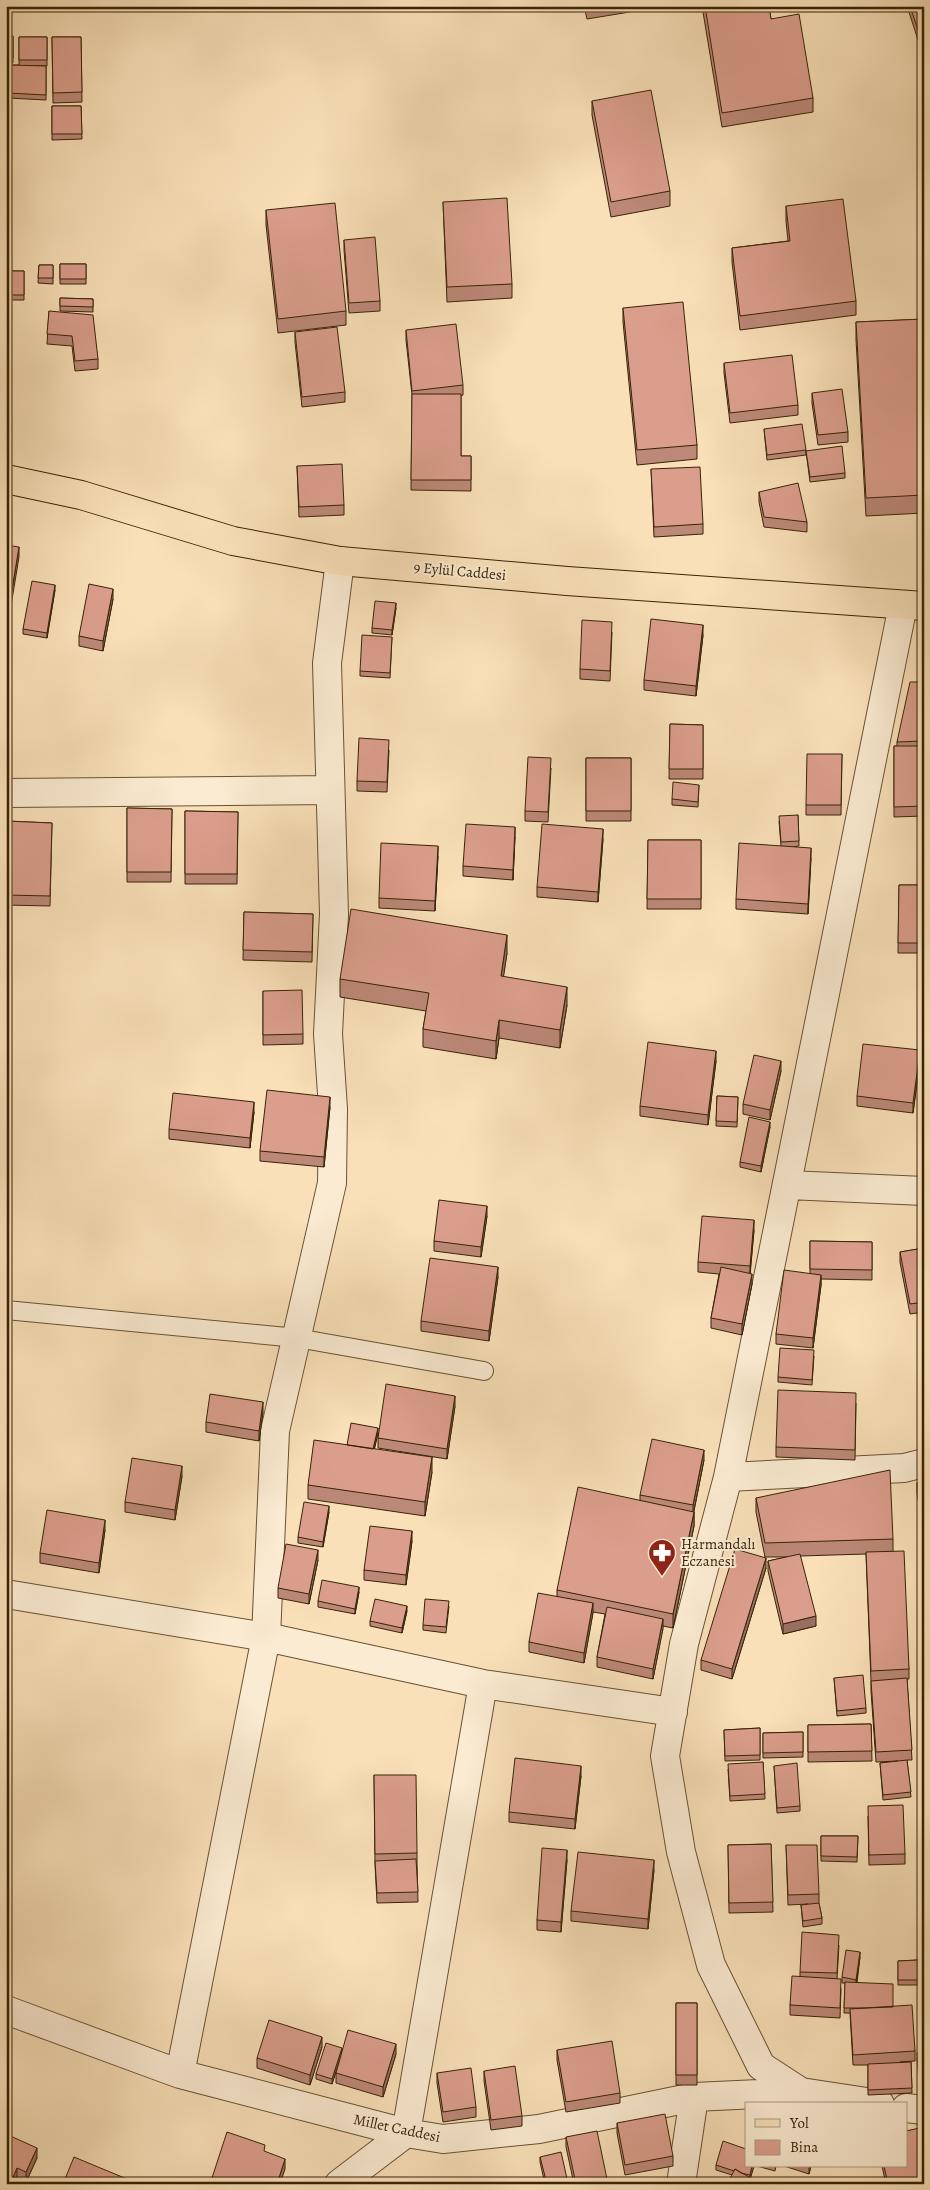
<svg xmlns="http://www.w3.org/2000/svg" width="930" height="2190" font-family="Alegreya,serif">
<rect width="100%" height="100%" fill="#f9e0b9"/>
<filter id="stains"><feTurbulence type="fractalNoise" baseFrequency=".004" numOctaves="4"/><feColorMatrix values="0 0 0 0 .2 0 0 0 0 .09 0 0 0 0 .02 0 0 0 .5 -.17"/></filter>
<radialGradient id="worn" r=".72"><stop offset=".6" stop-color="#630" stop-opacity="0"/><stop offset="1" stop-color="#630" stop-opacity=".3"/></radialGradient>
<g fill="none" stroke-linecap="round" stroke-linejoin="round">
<defs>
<path id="lane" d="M6,1310L297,1338L484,1371"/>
<path id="street" d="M6,793L330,790
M788,1185L924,1191
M728,1477L904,1468L924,1463
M6,1594L266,1637L483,1684L673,1712
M6,2010L180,2074L406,2133L443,2139L539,2129L694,2097L801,2092
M180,2074L266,1637L275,1431L332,1183L333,1109L328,1034L334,914L327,663L340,561
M880,2104L801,2092L761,2066L711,1965L681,1852L665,1756L684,1644L728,1477L903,605
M906,2108L924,2110
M339,2184L406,2133L483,1684
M681,2184L694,2097"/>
<path id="primary" d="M6,479L81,495L233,541L340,561L567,581L924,606"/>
</defs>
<use href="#lane" stroke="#685233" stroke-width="20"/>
<use href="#street" stroke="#685233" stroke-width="30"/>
<use href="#primary" stroke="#382306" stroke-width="30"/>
<use href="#lane" stroke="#fbebd2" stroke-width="18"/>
<use href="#street" stroke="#fbebd2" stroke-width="28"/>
<use href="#primary" stroke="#f9e0b9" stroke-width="28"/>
</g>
<path fill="#bc8878" stroke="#382306" d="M584,6H648V9L587,19Z
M702,6H769L771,19L813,98V112L722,127Z
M907,6H924L920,46Z
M6,35L13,36V63H6Z
M19,37H47V66H27H46V100L8,98V65H19Z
M52,37H81L82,102L53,103Z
M592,101L670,191V206L611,217L592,115Z
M52,106H81L82,139L52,140Z
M443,202L512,284V298L447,302Z
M786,206L856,301V315L740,330L732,262V248L788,241L786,221Z
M266,210L346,311V325L278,333L266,225Z
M344,240L380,301V311L349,313L344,250Z
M60,264H86V284H60Z
M39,265H53V284L38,283Z
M6,271H24V300H6Z
M60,298L93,299V312L60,311Z
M623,308L697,445V459L637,465L623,322Z
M49,311L98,359V369L75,371L72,346L47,344Z
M924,319V513L866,516L856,340V322Z
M406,330L463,385V395L461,396V456H471V491L411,490L412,395L406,340Z
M295,332L345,392V402L302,407L295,342Z
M724,363L798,405V415L730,423L724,373Z
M812,393L848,432V442L818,445L812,403Z
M764,429L806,450V455L767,460Z
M806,451L845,473V478L810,482Z
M297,466L344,505V515L299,517Z
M651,469L703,524V534L654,537Z
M759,492L807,522V532L764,527L759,502Z
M55,590L47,638L23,634V629Z
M113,599L103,651L79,646V636Z
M396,608L392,635L372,633V628Z
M612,632L610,681L580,679V669Z
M703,635L696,696L644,690V680Z
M392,637L390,678L360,676V671Z
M924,682V816L894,817V746H897V742Z
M670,724L703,725V779H669Z
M389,750L387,792L357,791V781Z
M842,754L841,815H806V805Z
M586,758H631V821H586Z
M551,768L548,822L525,821V811Z
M699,785L698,807L672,805V799Z
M127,808L172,809L171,882H127Z
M185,811L238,812L237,884H185Z
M798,815L799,846L792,847L811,858L808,914L736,909V899L781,846L779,821Z
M6,821L52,823L50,906L6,905Z
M515,837L513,880L463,876V866Z
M603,839L598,902L537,897V887Z
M648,840H701V909H647Z
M438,856L435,911L379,908V898Z
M899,885H924V953H898Z
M244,912L313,914L312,962L243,960Z
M507,953L503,977L567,1005L560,1048L499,1038L496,1059L423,1047V1029L426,1011L340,997V979Z
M263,991L303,1034V1044L263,1045Z
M920,1060L913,1113L857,1106V1096Z
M716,1061L708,1125L640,1116V1106Z
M781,1071L770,1120L743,1114V1104Z
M717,1096L738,1097L737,1127L716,1126Z
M330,1107L324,1167L260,1161V1151Z
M254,1112L250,1148L169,1139V1129Z
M770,1127L761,1172L740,1167V1162Z
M487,1216L481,1257L434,1251V1241Z
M754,1230L750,1273L752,1284L742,1335L711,1328V1318L719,1274L698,1272V1262Z
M810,1241L872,1242V1280L821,1279V1285L813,1348L776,1344V1334L810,1274Z
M924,1248V1312L910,1314L900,1262V1252Z
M498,1277L489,1341L421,1331V1321Z
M814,1356L812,1385L778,1382V1377Z
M856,1403L855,1460L776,1457V1447Z
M455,1406L447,1459L378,1448V1438Z
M263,1412L259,1441L206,1432V1422Z
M378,1433L374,1449L432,1472L425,1516L308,1499V1485L347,1445Z
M704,1460L694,1511V1526L673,1628L663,1626L653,1679L597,1667V1657L605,1614L593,1612L584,1663L529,1652V1642L557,1597V1590L640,1500V1495Z
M182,1476L175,1520L125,1512V1502Z
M924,1482V1538L917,1493V1483Z
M756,1498L893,1539V1551L909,1669V1679H907L912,1760H907L911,1797L883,1800L880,1763L898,1761L876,1762L871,1691V1681L866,1554L800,1556L816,1626L783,1634L768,1571V1561L787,1557H765L756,1512Z
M329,1512L323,1547L298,1543V1537Z
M105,1530L99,1573L40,1563V1553Z
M412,1541L406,1585L364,1580V1570Z
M318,1560L309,1604L278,1598V1588Z
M766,1568L732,1679L701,1670V1660Z
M359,1592L355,1614L318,1607V1601Z
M449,1606L446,1633L423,1630V1625Z
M407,1611L402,1633L370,1626V1621Z
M834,1678L866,1708V1713L837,1716Z
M871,1724L872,1761L808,1762V1725Z
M760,1728V1760L725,1761L724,1730Z
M803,1732V1757L763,1758V1733Z
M763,1762L765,1799L730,1801L728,1769Z
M774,1766L800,1806V1811L777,1813Z
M374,1775L417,1853V1863L418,1902L377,1903L375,1864Z
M581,1776L575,1829L509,1822V1812Z
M868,1816L905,1854V1864L869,1865Z
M821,1836H858L857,1862L821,1861Z
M771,1844L773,1912L729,1913L728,1845Z
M786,1845L819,1894V1903L822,1918V1924L803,1927L801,1905L808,1904L788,1905Z
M567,1860L561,1932L537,1930V1920Z
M654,1870L648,1929L571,1921V1911Z
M839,1945L837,1979L841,1989L840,2018L790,2015V2005L800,1977V1972Z
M860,1957L857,1983L893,2007L915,2051V2061L900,2062H911L912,2093L868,2095V2065H853L850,2013H844L845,1983H842V1977Z
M918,1960V1985H898V1961Z
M676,2003H697V2085H676Z
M322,2047L310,2085L257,2068V2058Z
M557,2050L620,2093V2103L566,2112L557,2060Z
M924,2052V2095H920L917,2058Z
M342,2053L332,2084L316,2079V2074Z
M396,2054L383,2097L336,2083V2073Z
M484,2071L522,2116V2126L491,2130L484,2081Z
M437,2073L476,2107V2117L443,2122L437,2083Z
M617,2123L673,2156V2166L625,2175L617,2133Z
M6,2134L37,2158L26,2182L17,2178L15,2184H6Z
M566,2137L607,2184H574L566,2147Z
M540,2157L568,2184H545L540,2162Z
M716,2165L746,2166H754L750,2178L732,2175L716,2170Z
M757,2166H776L775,2171Z
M784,2166H811L809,2174Z
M882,2166H906L924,2184H886Z"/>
<path fill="#996f62" stroke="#382306" d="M924,35V45L920,46V36Z
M19,547V557L6,636V626Z
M55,585V590L47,638V633Z
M113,589V599L103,651V641Z
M396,603V608L392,635V630Z
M703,625V635L696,696V686Z
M515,827V837L513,880V870Z
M603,829V839L598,902V892Z
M438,846V856L435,911V901Z
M811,848V858L808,914V904Z
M507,935V953L501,994V976Z
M567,987V1005L560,1048V1030Z
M499,1020V1038L496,1059V1041Z
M920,1050V1060L913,1113V1103Z
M716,1051V1061L708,1125V1115Z
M781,1061V1071L770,1120V1110Z
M330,1097V1107L324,1167V1157Z
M254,1102V1112L250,1148V1138Z
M770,1122V1127L761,1172V1166Z
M487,1206V1216L481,1257V1247Z
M754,1220V1230L750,1276V1266Z
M498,1267V1277L489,1341V1331Z
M752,1274V1284L742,1335V1324Z
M821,1275V1285L813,1348V1338Z
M455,1396V1406L447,1459V1449Z
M263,1402V1412L259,1441V1431Z
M378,1428V1433L373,1456V1451Z
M704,1450V1460L693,1515V1505Z
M432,1457V1472L425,1516V1502Z
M182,1466V1476L175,1520V1510Z
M329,1506V1512L323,1547V1542Z
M694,1512V1526L673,1628V1614Z
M105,1520V1530L99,1573V1563Z
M412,1531V1541L406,1585V1575Z
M318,1550V1560L309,1604V1594Z
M766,1558V1568L732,1679V1669Z
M359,1587V1592L355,1614V1609Z
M593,1603V1613L584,1663V1653Z
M407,1606V1611L402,1633V1628Z
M816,1616V1626L783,1634V1624Z
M663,1619V1629L653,1679V1669Z
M581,1766V1776L575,1829V1819Z
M567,1850V1860L561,1932V1922Z
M654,1860V1870L648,1929V1919Z
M860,1952V1957L856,1985V1980Z
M322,2037V2047L310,2085V2075Z
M396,2044V2054L383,2097V2087Z
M342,2048V2053L332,2084V2079Z
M37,2148V2158L26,2182V2172Z
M285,2159V2169L280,2184H277Z
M752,2166H754L750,2180V2175Z
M809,2166H811L809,2174Z
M17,2168V2178L15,2184H10Z
M607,2179V2184H583Z"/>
<path fill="#db9e8c" stroke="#382306" d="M586,6H604L587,9Z
M705,6H769L771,19L799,14L813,98L722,113Z
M910,6H924V35L920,36Z
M6,35L13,36V58H6Z
M19,37H47V60H19Z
M52,37H81L82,92L53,93Z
M8,65L46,66V95L8,93Z
M651,90L670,191L611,202L592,101Z
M52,106H81L82,134H52Z
M507,198L512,284L447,287L443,202Z
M843,199L856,301L740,316L732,248L790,241L786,206Z
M335,203L346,311L278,319L266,210Z
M375,237L380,301L349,303L344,240Z
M60,264H86V279H60Z
M39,265H53V278H38Z
M6,271H24V295H6Z
M60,298L93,299V307L60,306Z
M683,302L697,445L637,450L623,308Z
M6,307H8L7,356H6Z
M49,311L93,315L98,359L75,361L72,336L47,334Z
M924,319V495L866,498L856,322Z
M456,324L463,385L412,391L406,330Z
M337,327L345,392L302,397L295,332Z
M792,355L798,405L730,413L724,363Z
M842,389L848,432L818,435L812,393Z
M412,394H461V456H471V480H411Z
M802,424L806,450L767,455L764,429Z
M842,446L845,473L810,477L806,451Z
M342,464L344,505L299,507L297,466Z
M700,467L703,524L654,527L651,469Z
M798,483L807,522L764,517L759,492Z
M6,545L19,547L6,626Z
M32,581L55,585L47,633L23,629Z
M89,584L113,589L103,641L79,636Z
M375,601L396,603L392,630L372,628Z
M651,619L703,625L696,686L644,680Z
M582,620L612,622L610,671L580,669Z
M362,635L392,637L390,673L360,671Z
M910,682H924V741L897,742Z
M670,724L703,725V769H669Z
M359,738L389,740L387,782L357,781Z
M894,746H924V806L894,807Z
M807,754H842L841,805H806Z
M528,757L551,758L548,812L525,811Z
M586,758H631V811H586Z
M673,782L699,785L698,802L672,799Z
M127,808L172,809L171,872H127Z
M185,811L238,812L237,874H185Z
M798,815L799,841L781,842L779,816Z
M6,821L52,823L50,896L6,895Z
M466,824L515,827L513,870L463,866Z
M542,824L603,829L598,892L537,887Z
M648,840H701V899H647Z
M381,843L438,846L435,901L379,898Z
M739,843L811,848L808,904L736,899Z
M899,885H924V943H898Z
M351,909L507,935L501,976L567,987L560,1030L499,1020L496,1041L423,1029L429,993L340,979Z
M244,912L313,914L312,952L243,950Z
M302,990L303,1034L263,1035V991Z
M648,1042L716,1051L708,1115L640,1106Z
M863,1044L920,1050L913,1103L857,1096Z
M754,1055L781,1061L770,1110L743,1104Z
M267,1090L330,1097L324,1157L260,1151Z
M173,1093L254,1102L250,1138L169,1129Z
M717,1096L738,1097L737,1122L716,1121Z
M749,1117L770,1122L761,1166L740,1162Z
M439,1200L487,1206L481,1247L434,1241Z
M702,1216L754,1220L750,1266L698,1262Z
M810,1241L872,1242V1270L810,1269Z
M924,1248V1302L910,1304L900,1252Z
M430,1258L498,1267L489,1331L421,1321Z
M721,1267L752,1274L742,1324L711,1318Z
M784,1270L821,1275L813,1338L776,1334Z
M780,1348L814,1350L812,1380L778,1377Z
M386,1384L455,1396L447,1449L378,1438Z
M778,1390L856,1393L855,1450L776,1447Z
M210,1394L263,1402L259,1431L206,1422Z
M351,1423L378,1428L373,1449L347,1445Z
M652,1439L704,1450L693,1505L640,1495Z
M314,1440L432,1457L425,1502L308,1485Z
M132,1458L182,1466L175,1510L125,1502Z
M890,1470L893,1539L765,1543L756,1498Z
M924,1482V1528L917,1483Z
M578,1487L694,1512L673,1614L557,1590Z
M304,1502L329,1506L323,1542L298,1537Z
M47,1510L105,1520L99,1563L40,1553Z
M370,1526L412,1531L406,1575L364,1570Z
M286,1544L318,1550L309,1594L278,1588Z
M735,1549L766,1558L732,1669L701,1660Z
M904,1551L909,1669L871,1671L866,1552Z
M800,1554L816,1616L783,1624L768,1561Z
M322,1580L359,1587L355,1609L318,1601Z
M538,1593L593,1603L584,1653L529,1642Z
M375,1599L407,1606L402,1628L370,1621Z
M425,1599L449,1601L446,1627L423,1625Z
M607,1607L663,1619L653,1669L597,1657Z
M863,1675L866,1708L837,1711L834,1678Z
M907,1678L912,1750L876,1752L871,1681Z
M871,1724L872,1751L808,1752V1725Z
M760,1728V1755L725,1756L724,1730Z
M803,1732V1752L763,1753V1733Z
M515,1758L581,1766L575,1819L509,1812Z
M907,1760L911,1792L883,1795L880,1763Z
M763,1762L765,1794L730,1796L728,1764Z
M797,1763L800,1806L777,1808L774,1766Z
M374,1775H416L417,1853L375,1854Z
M903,1805L905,1854L869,1855L868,1806Z
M821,1836H858L857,1857L821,1856Z
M771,1844L773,1902L729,1903L728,1845Z
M786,1845H817L819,1894L788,1895Z
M542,1848L567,1850L561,1922L537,1920Z
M578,1852L654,1860L648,1919L571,1911Z
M416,1859L418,1892L377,1893L375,1861Z
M819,1903L822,1918L803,1921L801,1905Z
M802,1932L839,1935L837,1973L800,1972Z
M846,1950L860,1952L856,1980L842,1977Z
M918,1960V1980H898V1961Z
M792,1976L841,1979L840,2008L790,2005Z
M845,1982L893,1984V2007L864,2008H844Z
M676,2003H697V2075H676Z
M912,2005L915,2051L853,2055L850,2009Z
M269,2020L322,2037L310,2075L257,2058Z
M348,2030L396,2044L383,2087L336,2073Z
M612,2041L620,2093L566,2102L557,2050Z
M326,2043L342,2048L332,2079L316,2074Z
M924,2052V2089L920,2090L917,2053Z
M911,2062L912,2088L868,2090V2064Z
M515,2066L522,2116L491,2120L484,2071Z
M471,2068L476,2107L443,2112L437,2073Z
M665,2114L673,2156L625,2165L617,2123Z
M924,2127V2184H888L884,2166H906V2131Z
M597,2131L607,2179L583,2184H576L566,2137Z
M227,2132L265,2145L264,2151L285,2159L277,2184H210Z
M6,2134L37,2148L26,2172L17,2168L10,2184H6Z
M723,2141L746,2149V2166H752L750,2175L741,2173L735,2169L734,2171L716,2165Z
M561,2152L568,2183L564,2184H547L540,2157Z
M74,2157L139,2184H63Z
M735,2169L761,2184H727Z"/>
<defs>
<symbol id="pharmacy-pin" viewBox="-11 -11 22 30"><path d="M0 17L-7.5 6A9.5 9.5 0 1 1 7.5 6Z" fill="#8f2418" stroke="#fbebd2"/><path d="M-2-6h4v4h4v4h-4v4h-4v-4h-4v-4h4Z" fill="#fff"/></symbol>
</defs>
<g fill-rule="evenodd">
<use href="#pharmacy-pin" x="646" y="1537" width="32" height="43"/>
</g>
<g text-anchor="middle" stroke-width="4" stroke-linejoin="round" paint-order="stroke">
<g font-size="15" fill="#382306" stroke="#fbebd2">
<text transform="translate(460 571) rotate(5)" y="5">9 Eylül Caddesi</text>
<text transform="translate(397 2128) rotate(12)" y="5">Millet Caddesi</text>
</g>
<g font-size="15" fill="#382306" stroke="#fbebd2" text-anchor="start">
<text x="681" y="1549">Harmandalı<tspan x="681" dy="17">Eczanesi</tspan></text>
</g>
</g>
<rect width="930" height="2190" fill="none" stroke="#f9e0b9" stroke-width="25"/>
<rect x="8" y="8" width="915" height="2175" fill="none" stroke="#382306" stroke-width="2.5"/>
<rect x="12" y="12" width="905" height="2165" fill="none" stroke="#382306"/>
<rect x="745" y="2102" width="162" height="65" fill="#fbebd2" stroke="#ad9b80"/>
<rect x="755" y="2119" width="25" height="8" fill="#f9e0b9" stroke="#ad9b80"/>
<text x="790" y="2128" font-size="15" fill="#382306">Yol</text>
<rect x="755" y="2140" width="25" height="15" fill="#db9e8c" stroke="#ad9b80"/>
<text x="790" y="2152" font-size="15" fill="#382306">Bina</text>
<rect width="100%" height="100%" filter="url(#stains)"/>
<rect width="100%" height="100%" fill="url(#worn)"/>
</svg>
